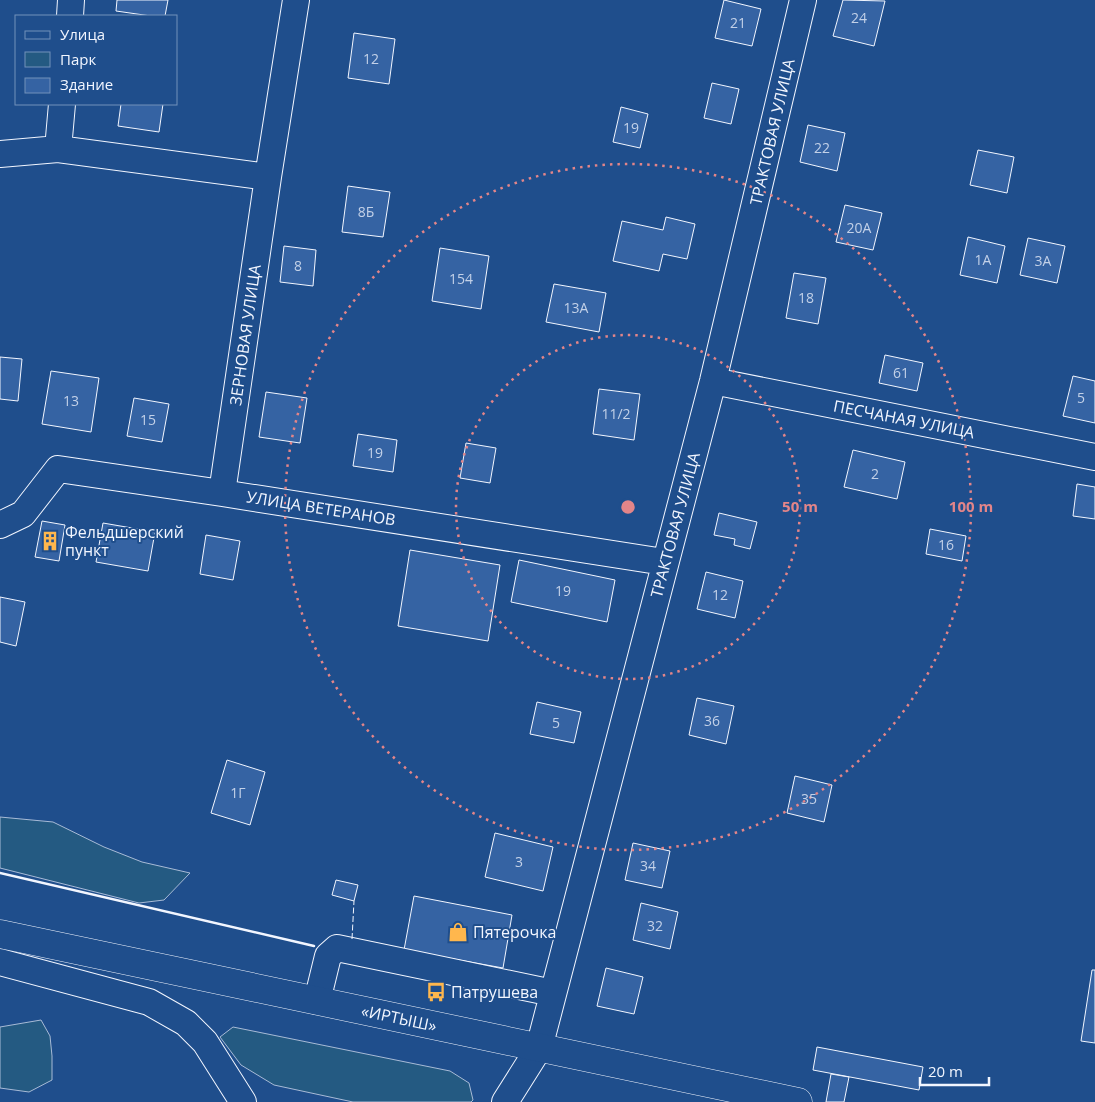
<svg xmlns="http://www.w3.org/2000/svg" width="1095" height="1102" font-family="'Open Sans',sans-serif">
<rect width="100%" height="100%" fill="#1f4e8c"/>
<path fill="#245a82" stroke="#a8bbd7" d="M0,817L53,822L104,847L142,862L190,873L164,900L139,903L0,868Z
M41,1020L50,1036L52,1056V1080L29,1092L0,1088V1027Z
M233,1027L450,1071L469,1083L473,1100L471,1102H353L274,1085L241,1065L220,1037Z"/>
<path fill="#3563a3" stroke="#f2f6ff" d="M117,0H168L165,16H151L116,11Z
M724,0L761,9L752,46L715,38Z
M843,0L885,1L874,46L833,36Z
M354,33L395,39L389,84L348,78Z
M712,83L739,89L731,124L704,118Z
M121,104H163L159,132L118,126Z
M621,107L648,114L640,148L613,142Z
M808,125L845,133L837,171L800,162Z
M978,150L1014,157L1007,193L970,185Z
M348,186L390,192L383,237L342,232Z
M845,205L882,213L873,250L836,242Z
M666,217L695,224L687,259L663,254L659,271L613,261L622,221L663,230Z
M968,237L1005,246L997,283L960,275Z
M1028,238L1065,246L1057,283L1020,275Z
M284,246L316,250L313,286L280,282Z
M440,248L489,256L481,309L432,301Z
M794,273L826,278L818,324L786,318Z
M554,284L606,293L599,332L546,322Z
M885,355L923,363L917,391L879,383Z
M0,357L22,359L18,401L0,399Z
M51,371L99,378L91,432L42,424Z
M1073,376L1095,381V423L1063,416Z
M599,389L640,394L634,440L593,434Z
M266,392L307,398L300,443L259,437Z
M134,398L169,404L162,442L127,436Z
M358,434L397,440L393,472L353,466Z
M466,443L496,448L490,483L460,478Z
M853,450L905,462L897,499L844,487Z
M1077,484L1095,487V519L1073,516Z
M719,513L757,522L750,549L734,545L735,539L714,535Z
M42,521L65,525L59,561L35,557Z
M103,523L155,532L148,571L96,562Z
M930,529L966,536L962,561L926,554Z
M206,535L240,541L233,580L200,574Z
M410,550L500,565L488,641L398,626Z
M519,560L615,580L607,622L511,602Z
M706,572L743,581L735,618L697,609Z
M0,597L25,602L16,646L0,642Z
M697,698L734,706L726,744L689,735Z
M537,702L581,712L574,743L530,734Z
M227,760L265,772L250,825L211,813Z
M795,776L832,785L824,822L787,813Z
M495,833L553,847L543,891L485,877Z
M633,843L670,851L662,888L625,880Z
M336,880L358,885L354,901L332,895Z
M414,896L512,915L503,968L404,950Z
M641,903L678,912L670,949L633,940Z
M606,968L643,977L634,1014L597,1006Z
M1092,970H1095V1043L1081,1041Z
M817,1047L923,1067L919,1090L813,1070Z
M831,1074L849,1077L844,1102H826Z"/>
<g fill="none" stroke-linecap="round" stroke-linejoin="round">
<defs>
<path id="minor" d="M70,16L71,0
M58,149L62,104
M0,154L58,149L268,177
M713,381L1095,457
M222,493L268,177L296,0
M0,525L23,514L58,469L222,493L664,562
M0,962L149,1002L186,1023L205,1042L243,1102
M317,1001L328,956L337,948L553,993
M505,1102L539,1048L713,381L803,0"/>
<path id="highway" d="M0,934L798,1102"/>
</defs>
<use href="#minor" stroke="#f2f6ff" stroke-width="28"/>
<use href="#highway" stroke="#f2f6ff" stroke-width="29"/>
<use href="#minor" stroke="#1f4e8c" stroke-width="26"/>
<use href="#highway" stroke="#1f4e8c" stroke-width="28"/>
<path stroke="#f2f6ff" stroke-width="1" stroke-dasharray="6 2.5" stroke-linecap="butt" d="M352,939L354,901"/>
<path stroke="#f2f6ff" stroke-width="2.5" d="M0,873L314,946"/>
</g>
<g fill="none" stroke="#e38589" stroke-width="2.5" stroke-dasharray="2.5 5">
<circle cx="628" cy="507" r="172"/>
<circle cx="628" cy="507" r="343"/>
</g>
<defs>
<symbol id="building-bare" viewBox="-9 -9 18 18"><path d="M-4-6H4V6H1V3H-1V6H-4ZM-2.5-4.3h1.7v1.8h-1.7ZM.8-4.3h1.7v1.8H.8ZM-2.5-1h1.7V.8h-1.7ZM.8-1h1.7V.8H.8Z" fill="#ffb74d" stroke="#1f4e8c" stroke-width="2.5" paint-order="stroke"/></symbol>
<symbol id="shop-bare" viewBox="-9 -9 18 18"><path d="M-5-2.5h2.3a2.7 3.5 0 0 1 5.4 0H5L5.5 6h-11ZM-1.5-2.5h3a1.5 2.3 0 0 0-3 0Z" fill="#ffb74d" stroke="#1f4e8c" stroke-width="2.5" paint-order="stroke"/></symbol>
<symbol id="bus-bare" viewBox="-9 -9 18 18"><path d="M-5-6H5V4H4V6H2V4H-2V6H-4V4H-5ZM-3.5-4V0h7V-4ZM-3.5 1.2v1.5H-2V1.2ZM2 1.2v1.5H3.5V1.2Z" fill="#ffb74d" stroke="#1f4e8c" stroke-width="2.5" paint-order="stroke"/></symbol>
</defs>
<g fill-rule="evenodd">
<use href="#building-bare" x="36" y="527" width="28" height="28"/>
<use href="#shop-bare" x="444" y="918" width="28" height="28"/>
<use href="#bus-bare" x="422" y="978" width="28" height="28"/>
</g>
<g text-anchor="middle" stroke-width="4" stroke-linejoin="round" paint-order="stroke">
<g font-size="14" fill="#c3d1e8">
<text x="859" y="23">24</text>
<text x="738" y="28">21</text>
<text x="371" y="64">12</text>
<text x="631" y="133">19</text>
<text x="822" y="153">22</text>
<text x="366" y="217">8Б</text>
<text x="859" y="233">20А</text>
<text x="983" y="265">1А</text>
<text x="1043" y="266">3А</text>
<text x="298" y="271">8</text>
<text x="461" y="284">154</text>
<text x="806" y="303">18</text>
<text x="576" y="313">13А</text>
<text x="901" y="378">61</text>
<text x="1081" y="403">5</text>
<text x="71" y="406">13</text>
<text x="616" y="419">11/2</text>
<text x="148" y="425">15</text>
<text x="375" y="458">19</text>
<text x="875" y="479">2</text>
<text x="946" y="550">16</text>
<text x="563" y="596">19</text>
<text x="720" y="600">12</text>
<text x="712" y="726">36</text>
<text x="556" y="728">5</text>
<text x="238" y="798">1Г</text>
<text x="809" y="804">35</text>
<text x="519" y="867">3</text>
<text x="648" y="871">34</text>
<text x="655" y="931">32</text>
</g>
<g font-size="16" fill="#f2f6ff" stroke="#1f4e8c">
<text transform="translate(772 132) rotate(-77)" y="6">ТРАКТОВАЯ УЛИЦА</text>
<text transform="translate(245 335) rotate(-82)" y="6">ЗЕРНОВАЯ УЛИЦА</text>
<text transform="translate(904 419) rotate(11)" y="6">ПЕСЧАНАЯ УЛИЦА</text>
<text transform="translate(321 508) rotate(9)" y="6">УЛИЦА ВЕТЕРАНОВ</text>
<text transform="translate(675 525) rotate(-75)" y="6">ТРАКТОВАЯ УЛИЦА</text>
<text transform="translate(399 1018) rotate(12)" y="6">«ИРТЫШ»</text>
</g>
<g font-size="16" fill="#f2f6ff" stroke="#1f4e8c" text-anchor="start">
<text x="65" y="538">Фельдшерский<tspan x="65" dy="18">пункт</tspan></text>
<text x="473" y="938">Пятерочка</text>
<text x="451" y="998">Патрушева</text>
</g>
</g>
<circle cx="628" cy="507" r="8" fill="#e38589" stroke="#1f4e8c" stroke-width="2.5"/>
<g font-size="15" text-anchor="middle" font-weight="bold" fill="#e38589" stroke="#1f4e8c" stroke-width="4" stroke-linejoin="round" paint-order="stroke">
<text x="800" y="512">50 m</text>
<text x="971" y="512">100 m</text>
</g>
<rect x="15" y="15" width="162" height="90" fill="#1f4e8c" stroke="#7391ba"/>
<rect x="25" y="31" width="25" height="8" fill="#1f4e8c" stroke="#7391ba"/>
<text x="60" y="40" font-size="15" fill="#f2f6ff">Улица</text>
<rect x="25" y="52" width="25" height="15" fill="#245a82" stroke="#7391ba"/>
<text x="60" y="65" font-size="15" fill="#f2f6ff">Парк</text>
<rect x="25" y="78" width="25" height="15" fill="#3563a3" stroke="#7391ba"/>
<text x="60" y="90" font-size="15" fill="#f2f6ff">Здание</text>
<path d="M920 1077v8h69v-8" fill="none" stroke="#f2f6ff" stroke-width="2.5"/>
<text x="928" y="1077" font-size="15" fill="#f2f6ff" stroke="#1f4e8c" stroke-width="4" paint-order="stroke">20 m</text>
</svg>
